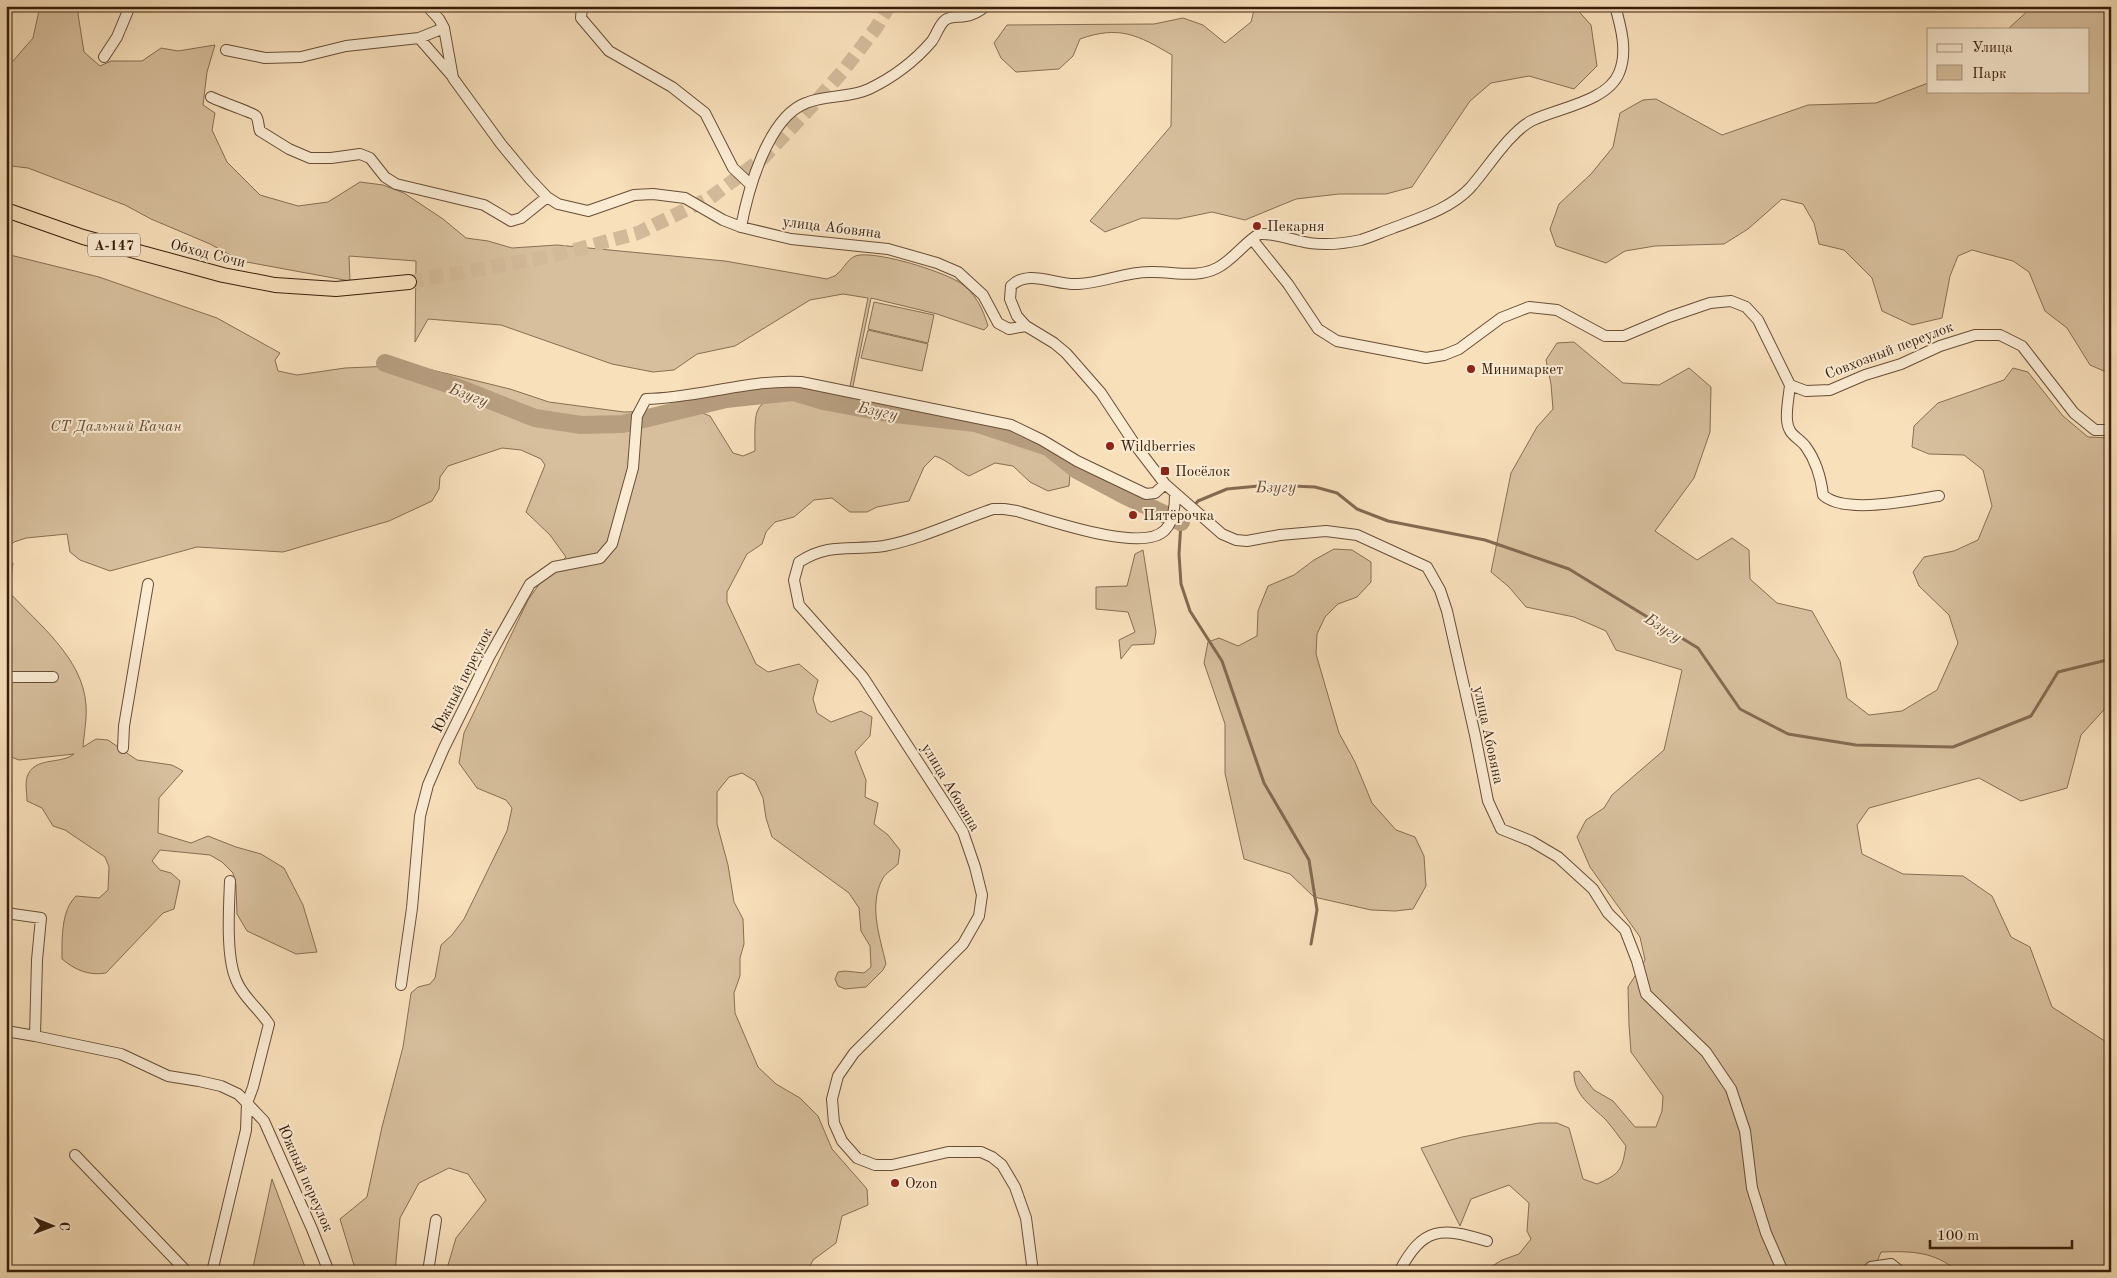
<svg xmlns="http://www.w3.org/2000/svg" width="2117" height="1278" font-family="'Old Standard TT',serif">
<rect width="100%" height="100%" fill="#f8e0bb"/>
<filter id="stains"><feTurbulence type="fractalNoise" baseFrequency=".004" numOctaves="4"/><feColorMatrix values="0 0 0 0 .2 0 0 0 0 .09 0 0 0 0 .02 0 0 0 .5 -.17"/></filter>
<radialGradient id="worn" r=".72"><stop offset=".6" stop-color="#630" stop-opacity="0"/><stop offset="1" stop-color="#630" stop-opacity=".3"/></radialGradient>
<path fill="#d7bf9d" stroke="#886e54" d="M40,6H80L78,14L84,52L100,66L111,61H142L161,48L178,51L215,45L207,72L203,105L215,113L212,130L227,162L260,195L298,206L328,202L360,182L383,185L404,193L443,219L466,238L488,241L512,248L557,245L725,261L827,279C830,277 835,277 837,274C845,268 848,256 860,255C883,253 938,270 959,282C975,292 983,309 988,326L984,330L937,314L871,298L850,401L918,413L954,417L1003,427L1043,443L1071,462L1069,486L1048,491L1030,482L1013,466L995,463L969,476C955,469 949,461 935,456L924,467L909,501L877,507L867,512H850L832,498L814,500L794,517L775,522L766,532L762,544L747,554L727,592V602L756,664L768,672L799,664L818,680L813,699L817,713L831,722L861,711L872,717L870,736L855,752L866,780L865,797L878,803L874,824L888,835L900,850L898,864C893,869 886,873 883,878C868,905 880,937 886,964L883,970L866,987L845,989L838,986L835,979L838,972L845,971L864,973L871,967L870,946L861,931L859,908L849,893L772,837L766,818L763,798L755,781L742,773L729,777L717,792V824L728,865L734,902L743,919L744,944L740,958V976L734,993L735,1013L758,1067L776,1084L800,1098L818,1116L832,1149L867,1189L868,1205L842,1216L836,1243L813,1260L807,1272H446L456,1238L486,1200L468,1174L449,1168L419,1183L400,1218L395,1272H356L340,1219L367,1197L382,1127L403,1047L411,993L418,987L430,984L435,978L441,945L452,935L464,919L507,831L512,808L506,800L477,788L459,763L464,733L528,600L540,583L566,557L550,535L526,512L545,465L541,459L521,450L502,448L448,466L440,477L439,489L432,501L389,521L283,552L197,547L110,571L80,560L70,552L67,534L26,538L14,542L6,550V254L99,277L217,318L280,353L275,360L278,371L297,375L345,368L392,366L432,370L510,389L549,402L624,412L695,410L710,416L733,453L743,456L755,451C755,441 754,421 757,412C767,384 824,398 847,401L868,298L843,294L810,300L735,346L697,354L674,370L653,372L612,364L501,325L428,319L415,342L416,261L349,256L350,281L241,261L210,244L151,219L125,205L28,168L11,166L6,163V69L33,38Z
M1255,6H1574L1591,25L1597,66L1574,89L1529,76L1491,83L1470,101L1412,187L1386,194H1339L1296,199L1245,220L1212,212L1178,219L1142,218L1105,232L1090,221L1171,126L1172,55C1138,35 1119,25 1080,39L1073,56L1059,69L1016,72L1001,58L994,43L1007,25L1154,24L1183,18L1203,25L1225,43L1251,22Z
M2033,6H2111V374L2090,365L2067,328L2045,311L2029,272L2013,261L1972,250L1958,256L1950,276L1942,318L1912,325L1882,311L1872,278L1844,250L1819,244L1814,223L1803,204L1782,199L1748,229L1724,244L1655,246L1625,251L1606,263L1556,246L1550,229L1559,204L1591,174L1613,147L1620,113L1643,100L1656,99L1722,135L1808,105L1876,103L1928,83V91H2088V29H2008Z
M874,302L934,315L928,343L868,329Z
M868,330L928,344L922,371L861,358Z
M1574,342L1623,383L1659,385L1689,368L1711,387L1710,432L1694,478L1655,531L1697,560L1732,538L1749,550L1750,579L1777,603L1812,611L1840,661L1847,698L1869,715L1902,711L1937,690L1958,643L1949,615L1919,586L1913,572L1924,557L1954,551L1978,540L1992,506L1983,470L1964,455L1929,454L1912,447L1914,426L1938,403L2004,380L2013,368L2028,372L2063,416L2088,437L2111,438V702L2081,735L2067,788L2021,801L1979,778L1869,808L1857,825L1862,854L1903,874L1963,876L1992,896L2011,937L2030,947L2052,1007L2111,1045V1272H1958C1935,1251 1910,1251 1881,1252L1873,1272H1488L1489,1268L1502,1260L1519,1254L1531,1239L1527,1231L1529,1203L1509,1185L1471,1199L1460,1226L1421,1148L1462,1137L1539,1123H1557L1569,1128L1583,1179L1597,1184C1620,1174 1622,1170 1626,1146C1619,1137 1613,1128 1606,1120C1592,1106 1573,1095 1574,1072L1579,1071L1594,1090L1613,1101L1635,1127H1656L1662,1111L1663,1096L1631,1052L1629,1025L1628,987L1645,960L1640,937L1590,867L1577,837L1586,820L1604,808L1612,795L1664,750L1682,670L1616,650L1606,631L1574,617L1526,607L1509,587L1491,572L1511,473L1537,427L1553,409L1551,384L1546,360L1557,343Z
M1334,549L1352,550L1371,562V582L1357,597L1338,604L1325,617L1317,634L1316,654L1339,733L1355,762L1372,803L1396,830L1415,837L1424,856L1426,886L1413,909L1395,911L1371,910L1314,897L1290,874L1244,859L1225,773V724L1204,663L1208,642L1219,638L1238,646L1257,636L1258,611L1268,586L1294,575L1314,560Z
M1143,550L1156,632L1154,644L1132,645L1121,659L1119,640L1135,632L1128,612L1096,609V587L1127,586L1135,554Z
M6,560L13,563L9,592C38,624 83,658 86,705C87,719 84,734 83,747L96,739L108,740L137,760L172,765L183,771L159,798L158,833L191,843L208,836L236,847L261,854L284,868L303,905L317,952L296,954L247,931L237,914L236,885L233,873L222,862L210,855L160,850L152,861L160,870L171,873L180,881L174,909L163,913L106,973C89,976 75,970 62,959C62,938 61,911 76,896L99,898L108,890L109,867L105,857L65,830L53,826L42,808L27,801C27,794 25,784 27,777C34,756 60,765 74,754L19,760L6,755Z
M272,1179L305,1267L301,1272H252Z"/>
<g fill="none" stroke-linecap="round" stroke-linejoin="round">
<path stroke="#846a50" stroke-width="3" d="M1311,944L1317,910L1309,860L1264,783L1222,661L1190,611L1181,584L1179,554L1181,522L1198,501L1227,489L1269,485L1315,487L1337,493L1357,509L1388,521L1485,540L1569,569L1698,648L1740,709L1788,734L1856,745L1953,747L2031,716L2058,672L2111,659"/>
<path stroke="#b79e7f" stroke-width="18" d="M385,363L451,385L535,418L581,425L623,424L726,399L793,392L823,401L887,413L975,423L1048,447L1077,470L1124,495L1181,522"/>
<path stroke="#d2b998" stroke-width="14" stroke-dasharray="14 7" stroke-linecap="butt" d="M409,282L552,256L638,233L710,198L763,158L811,107L843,71L876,28L889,6"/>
<defs>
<path id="minor" d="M427,6L439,19L444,28L453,78L501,144L530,179L547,197L558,204L588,211L634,195L653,194L685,198L723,220L741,227L791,239L888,249L937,263L958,272L983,295L998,323L1009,329L1026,326
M582,6L581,18L609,51L672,87L705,113L733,168L751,185
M1615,6C1621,27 1628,52 1619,73C1607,102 1557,108 1531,121C1509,133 1487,169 1470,188C1450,209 1419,218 1393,228C1382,232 1371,237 1361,240C1342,244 1319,246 1300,241C1286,238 1273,233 1259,234C1244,243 1233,260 1217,268C1196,279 1172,271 1149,272C1125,272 1102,283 1078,284C1057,286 1028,268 1011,286L1010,299L1017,316L1026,326L1054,343L1066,353L1101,393L1136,446L1165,484L1222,534L1236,540L1247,541L1280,535L1326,531L1357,535L1427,567L1440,590L1447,611L1475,735L1488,801L1501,829L1531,841L1558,857L1593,889L1608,913L1625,930L1637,961L1646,994L1706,1052L1731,1089L1745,1131L1752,1188L1766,1233L1783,1272
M419,38L453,77
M226,50L265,58L301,57L346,46L419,38L444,28
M104,57L117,37L130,6
M211,97C218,101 254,113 256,116C259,120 258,126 260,131L289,149L310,158H331L360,154L370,158L385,177L396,184L484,205L511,221L521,218L547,197
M741,227C748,190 768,117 806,103C825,95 850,98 869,89C894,77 914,62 932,41C936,35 939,26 944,21C951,15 959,18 966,16C974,15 980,11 986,6
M1252,239L1288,284L1318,329L1337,341L1426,358L1444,355L1459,349L1501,318L1529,307L1557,310L1605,336H1624L1669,317L1710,303L1731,301L1746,307L1758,320L1790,385L1806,391L1830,390L1865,375L1901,364L1940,346L1975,335H2000L2022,346L2074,413L2095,430H2111
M1790,385C1789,396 1786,409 1787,420C1788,436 1799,437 1806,447C1816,461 1821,478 1823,495C1845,515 1911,500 1939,496
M6,677H53
M123,748L124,726L148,584
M230,881C229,907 226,953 235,977C241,995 259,1009 269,1024L253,1087L247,1103L264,1121L312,1229L329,1272
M6,913L41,918L37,960L35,1036
M401,985L412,908L420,816L428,785L444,748L489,657L530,584L554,567L600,558L612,544L633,468L637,416L646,399C698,398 749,379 801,382L1011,425L1042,440L1077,461L1146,494L1155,493L1165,484
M6,1031L35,1036L121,1054L168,1076L199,1081L221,1086L238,1094L247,1103L246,1130L212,1272
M75,1155L187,1272
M428,1272L436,1220
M1033,1272L1026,1218L1015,1187L1002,1165L992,1157L981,1152H948L892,1165H875L857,1158L842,1141L834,1123L832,1099L838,1076L854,1053L963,944L979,916L982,895L975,867L963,832L948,808L863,677L799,605L794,580L799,562C830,542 851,551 884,546C921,539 957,521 993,509H1004L1017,511C1045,519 1143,554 1165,530C1174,521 1175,506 1175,494
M1399,1272C1423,1226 1441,1227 1487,1241
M1866,1272L1871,1267L1891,1264L1901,1272"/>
<path id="highway" d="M6,210L83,237L223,275L275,285L336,289L409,282"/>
</defs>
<use href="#minor" stroke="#684e36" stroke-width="12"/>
<use href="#highway" stroke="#381d0a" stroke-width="16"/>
<use href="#minor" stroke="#faebd3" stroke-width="10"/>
<use href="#highway" stroke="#f8e0bb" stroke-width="14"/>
</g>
<g fill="#8f2418" stroke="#faebd3" stroke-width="2">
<circle cx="1257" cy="226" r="5"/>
<circle cx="1471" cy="369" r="5"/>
<circle cx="1110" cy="446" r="5"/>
<rect x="1160" y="466" width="10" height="10" rx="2.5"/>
<circle cx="1133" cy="515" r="5"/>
<circle cx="895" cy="1183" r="5"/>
</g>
<g text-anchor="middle" stroke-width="4" stroke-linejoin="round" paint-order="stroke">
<rect fill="#faebd3" stroke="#725b46" stroke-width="1" x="88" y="233.5" width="52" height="23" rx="4"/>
<g font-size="14" font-weight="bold" fill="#381d0a">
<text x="114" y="250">А-147</text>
</g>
<g font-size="15" fill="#381d0a" stroke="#faebd3" text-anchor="start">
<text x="1267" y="231">Пекарня</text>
<text x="1481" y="374">Минимаркет</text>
<text x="1120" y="451">Wildberries</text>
<text x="1175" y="476">Посёлок</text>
<text x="1143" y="520">Пятёрочка</text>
<text x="905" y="1188">Ozon</text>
</g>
<g font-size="15" fill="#381d0a" stroke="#faebd3">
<text transform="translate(832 227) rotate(7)" y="5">улица Абовяна</text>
<text transform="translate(208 253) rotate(14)" y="5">Обход Сочи</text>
<text transform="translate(1889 350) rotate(-21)" y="5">Совхозный переулок</text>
<text transform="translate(462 680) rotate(-63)" y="5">Южный переулок</text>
<text transform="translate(1489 735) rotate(78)" y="5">улица Абовяна</text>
<text transform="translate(951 787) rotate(59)" y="5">улица Абовяна</text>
<text transform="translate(306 1178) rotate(66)" y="5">Южный переулок</text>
</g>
<g font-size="15" font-style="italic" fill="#684e36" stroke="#faebd3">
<text x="116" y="431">СТ Дальний Качан</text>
</g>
<g font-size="16" font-style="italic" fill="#644a33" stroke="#faebd3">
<text transform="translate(469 394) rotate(20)" y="6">Бзугу</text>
<text transform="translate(878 410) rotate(11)" y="6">Бзугу</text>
<text transform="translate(1276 486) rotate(-1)" y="6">Бзугу</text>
<text transform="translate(1664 627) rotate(32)" y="6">Бзугу</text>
</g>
</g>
<rect width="2117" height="1278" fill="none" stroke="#f8e0bb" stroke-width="25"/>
<rect x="8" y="8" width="2102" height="1263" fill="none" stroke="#381d0a" stroke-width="2.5"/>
<rect x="12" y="12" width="2092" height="1253" fill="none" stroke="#381d0a"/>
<rect x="1927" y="28" width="162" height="65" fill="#faebd3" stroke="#ac9983"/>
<rect x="1937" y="44" width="25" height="8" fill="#faebd3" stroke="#ac9983"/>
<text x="1972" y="52" font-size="15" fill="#381d0a">Улица</text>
<rect x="1937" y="65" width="25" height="15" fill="#d7bf9d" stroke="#ac9983"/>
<text x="1972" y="78" font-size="15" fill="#381d0a">Парк</text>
<g transform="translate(52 1226) rotate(91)" stroke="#faebd3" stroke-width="4" paint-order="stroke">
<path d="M0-4L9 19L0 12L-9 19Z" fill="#381d0a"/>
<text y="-8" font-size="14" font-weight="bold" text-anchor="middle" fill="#381d0a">С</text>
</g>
<path d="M1930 1240v8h142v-8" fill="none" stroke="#381d0a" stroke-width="2.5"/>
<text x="1937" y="1240" font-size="15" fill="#381d0a" stroke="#faebd3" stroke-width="4" paint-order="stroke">100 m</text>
<rect width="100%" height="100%" filter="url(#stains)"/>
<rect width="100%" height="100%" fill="url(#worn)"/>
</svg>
